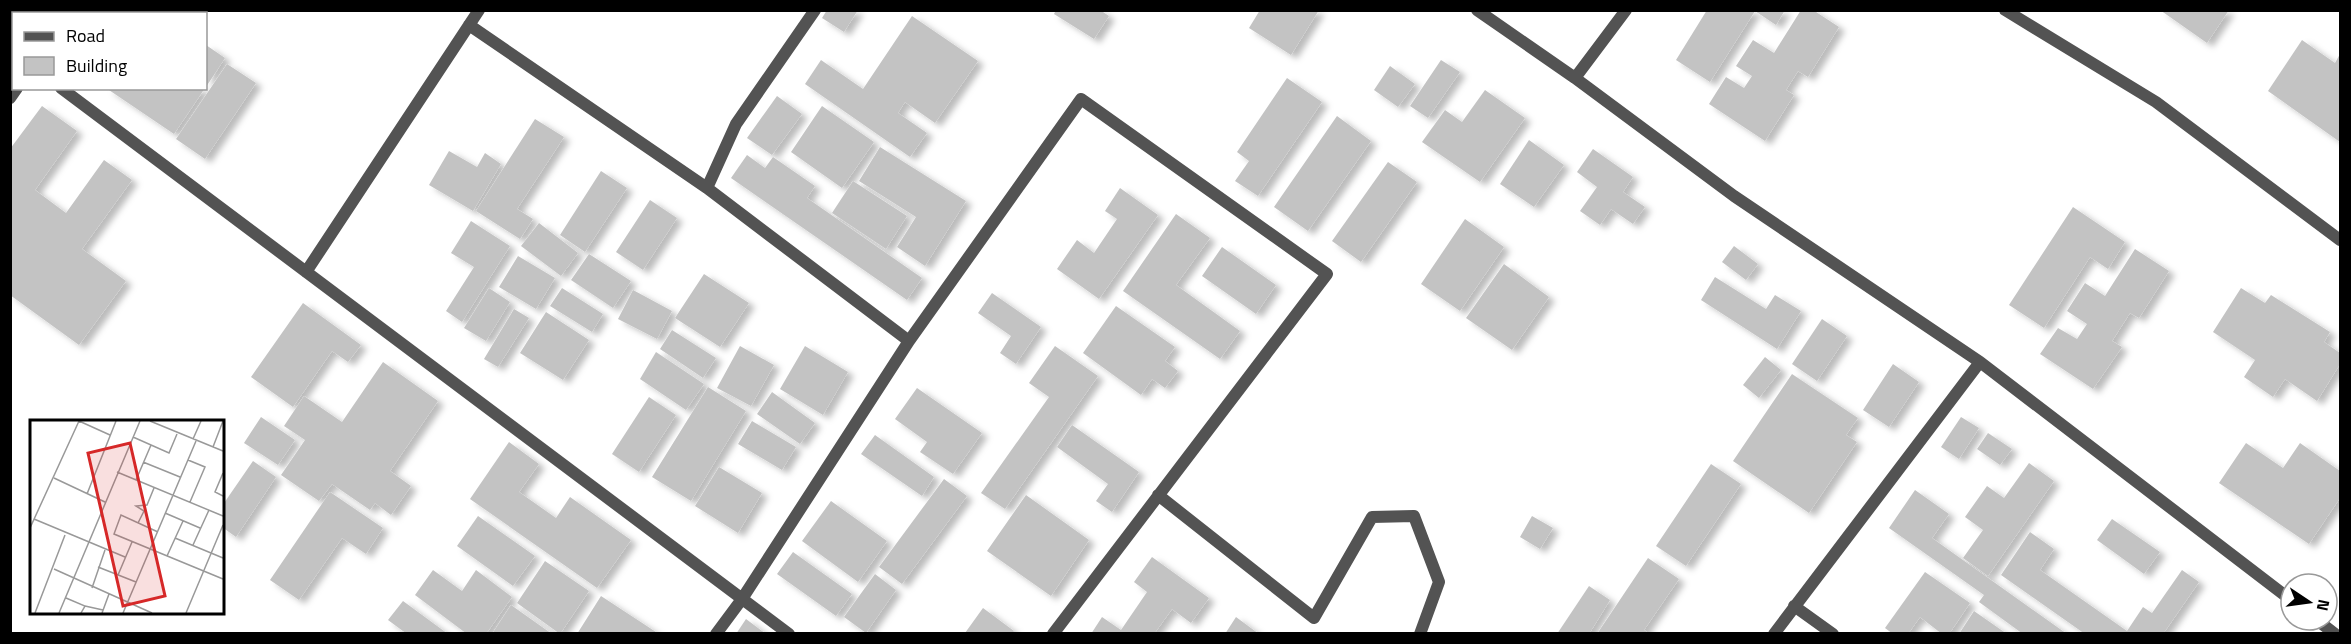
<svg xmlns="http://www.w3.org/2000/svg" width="2351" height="644" font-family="'Titillium Web',sans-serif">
<defs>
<filter id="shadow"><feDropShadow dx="6" dy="4" stdDeviation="3" flood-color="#0004"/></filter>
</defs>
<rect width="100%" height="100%" fill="#fff"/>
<path fill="#c3c3c3" filter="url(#shadow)" d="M25,10H45L43,14H22Z
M827,10H858L844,32L822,18Z
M1056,10H1100L1109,16L1094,39L1054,14Z
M1260,10H1319L1291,55L1249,28Z
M1707,10H1785L1776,25L1755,11L1710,82L1676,60Z
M1801,10H1813L1839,27L1808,77L1798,71L1786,90L1794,95L1765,141L1709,104L1726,77L1744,88L1752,76L1736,66L1753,40L1774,53Z
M2160,10H2229L2207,43Z
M912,16L978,61L935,123L905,102L898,113L927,133L910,157L805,84L821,60L863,89Z
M2302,40L2335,63L2340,54V142L2268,91Z
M206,45L225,58L206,87Z
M1441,60L1460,72L1428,118L1410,106Z
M227,64L256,83L205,159L176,139Z
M1390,66L1415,84L1398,107L1374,90Z
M1287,78L1322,102L1258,196L1235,181L1249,161L1237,152Z
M106,88H205L174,134Z
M1485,90L1525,118L1480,182L1422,142L1445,110L1462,122Z
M777,96L802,114L772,155L747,138Z
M42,106L77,131L35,190L66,213L104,160L132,180L82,249L126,281L79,345L10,295V149Z
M822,106L874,142L842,188L791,152Z
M1337,116L1371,141L1308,231L1274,207Z
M535,119L564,137L517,209L533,219L520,239L476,211Z
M1529,140L1564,165L1534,207L1500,184Z
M880,147L966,201L925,266L897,247L916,217L859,181Z
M1593,149L1633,177L1623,192L1645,207L1633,224L1611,209L1600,225L1580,211L1597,187L1577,172Z
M449,151L477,167L485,153L501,164L473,211L429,185Z
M747,155L765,168L773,157L815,186L807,198L922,278L907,300L731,178Z
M1388,162L1417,182L1361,262L1332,241Z
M601,171L627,188L585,252L560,235Z
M853,181L907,216L886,249L832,213Z
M1120,188L1158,215L1099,299L1057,269L1077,240L1094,253L1117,219L1105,211Z
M650,200L677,218L643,270L616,252Z
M2073,207L2125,242L2108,269L2090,257L2044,328L2009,305Z
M1176,214L1210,238L1176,285L1240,331L1220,359L1123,291Z
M1465,219L1504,247L1460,311L1421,284Z
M471,221L510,246L462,322L446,311L474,267L451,253Z
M539,223L578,253L561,276L521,246Z
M1734,246L1758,264L1746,280L1722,262Z
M1222,247L1276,285L1256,314L1202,276Z
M2135,249L2169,271L2139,318L2130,313L2112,341L2122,347L2093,389L2040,354L2058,328L2077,339L2087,324L2067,311L2085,283L2105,296Z
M589,254L631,281L613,308L571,280Z
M518,256L555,278L536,309L499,287Z
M1504,264L1549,297L1512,350L1466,318Z
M704,274L749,303L720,347L675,318Z
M1715,277L1766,309L1775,295L1801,311L1777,349L1701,300Z
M489,288L510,302L486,341L464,328Z
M562,288L603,314L592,332L550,306Z
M2241,288L2265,303L2271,295L2330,332L2324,342L2340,353V364L2317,401L2285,379L2273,397L2244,377L2255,360L2213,332Z
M633,290L672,311L657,339L618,319Z
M992,293L1041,327L1016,364L1000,353L1011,336L978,313Z
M303,303L361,345L348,362L332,351L293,407L251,377Z
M1116,306L1175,347L1165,361L1178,371L1165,388L1152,379L1141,395L1083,353Z
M514,309L529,318L498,367L484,359Z
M546,312L589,340L563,380L520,353Z
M1822,319L1847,336L1817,381L1792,364Z
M672,330L716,358L703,378L660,349Z
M740,346L774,365L751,406L717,388Z
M805,346L848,372L823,415L780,389Z
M1055,346L1098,376L1005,509L981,493L1049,397L1029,383Z
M656,352L704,384L686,410L640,379Z
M1765,357L1781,370L1759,398L1743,385Z
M383,362L438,401L390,471L411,486L391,515L375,503L370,510L332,484L319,501L281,475L305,440L284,426L304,396L342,422Z
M1893,364L1919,382L1889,427L1863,410Z
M1792,374L1858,418L1846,435L1857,442L1809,513L1733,461Z
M708,387L746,411L691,501L652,477Z
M917,388L982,433L953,474L920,452L927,442L895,419Z
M772,392L815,423L800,444L757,414Z
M649,397L676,415L639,472L612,454Z
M261,417L295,440L278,465L244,443Z
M1961,417L1979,428L1959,459L1941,447Z
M752,421L796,447L782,470L738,444Z
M1072,425L1139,472L1112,512L1096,501L1108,484L1057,447Z
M1988,433L2012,449L2000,465L1977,449Z
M875,435L934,477L922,496L861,454Z
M509,442L539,464L519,492L556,518L570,497L631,540L597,588L470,499Z
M2246,443L2283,468L2300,443L2340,471V498L2309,544L2219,483Z
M253,461L276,477L236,537L222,527V506Z
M2029,463L2054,481L1988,576L1963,558L1983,530L1965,517L1987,486L2004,498Z
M1711,464L1741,484L1686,566L1656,546Z
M719,467L762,493L738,533L695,506Z
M944,479L967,496L902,584L879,567Z
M1915,490L1949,514L1932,538L2067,634H2023L1979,602L1984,595L1889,528Z
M330,492L383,528L366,554L342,538L299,600L270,580Z
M1026,495L1089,540L1051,596L987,551Z
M831,501L887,541L858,582L802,541Z
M478,516L535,556L513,586L457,546Z
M1532,516L1553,528L1540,549L1520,537Z
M2112,519L2160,552L2144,574L2097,540Z
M2030,532L2054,549L2040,570L2127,631L2143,607L2152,613L2182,570L2199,582L2163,634H2085L2001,575Z
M793,552L852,594L836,616L777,574Z
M1152,557L1209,598L1191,623L1172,609L1154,634H1091L1102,617L1121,630L1147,592L1134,582Z
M1648,558L1679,579L1644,630L1650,634H1597Z
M545,561L589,591L560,634L517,603Z
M433,570L462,591L476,570L512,597L486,634H467L415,595Z
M1925,572L1970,603L1949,634H1942L1920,617L1908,634H1893L1885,628Z
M875,574L896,590L866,633L844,617Z
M1589,586L1610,600L1589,634H1557Z
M601,596L659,634H577Z
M403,601L448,634H407L388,620Z
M511,605L552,634H492Z
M983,608L1014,631L1012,634L965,633Z
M1974,611L2007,634H1959Z
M1236,617L1259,634H1225Z
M746,619L766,634H736Z"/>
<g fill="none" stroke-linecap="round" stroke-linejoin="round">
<path stroke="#535353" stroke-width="12" d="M1477,10L1575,78L1734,196L1980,362L2291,600
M2005,10L2156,102L2340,240
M75,14L77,10
M469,25L707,188L909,341
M10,52L14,54
M1575,78L1626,10
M61,88L789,634
M10,98L17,88
M707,188L736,124L815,10
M306,272L479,10
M1158,495L1314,618L1372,517L1414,516L1439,582L1420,634
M1794,606L1833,634
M2317,620L2335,634
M716,634L742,599L909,341L1081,99L1327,274L1053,634
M1774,634L1980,362"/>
</g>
<g transform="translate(30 420)">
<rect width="194" height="194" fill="#fff"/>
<path fill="none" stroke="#999" stroke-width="1.5" d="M49,1L80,15M120,1L193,31M103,17L139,33L147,14M163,19L171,1M183,27L193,1M158,40L175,47L160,82M113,42L150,57M87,52L193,96M193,53L185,72L193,76M24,58L75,82M106,60L121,25M57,74L86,1M135,93L170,108M4,99L95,137M108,103L114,91L106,86L117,85L124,68M0,108L49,1M128,112L91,95L84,114L193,159M145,118L193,138M163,125L179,90M137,136L153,101M68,147L106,162M24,149L122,193M88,155L102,122M62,168L75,130M36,178L55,186L51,193M55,186L73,190M5,193L35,115M29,193L110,1M72,193L79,174M93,193L166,21M156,193L193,105"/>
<path fill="#d62828" fill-opacity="0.15" stroke="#d62828" stroke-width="3" d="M100,23L135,176L93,186L58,33Z"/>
<rect width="194" height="194" fill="none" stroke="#000" stroke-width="3"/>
</g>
<rect width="2351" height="644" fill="none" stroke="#000000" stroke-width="24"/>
<rect x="12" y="12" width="195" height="78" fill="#ffffff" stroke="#999999" stroke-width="1.5"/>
<rect x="24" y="32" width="30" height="9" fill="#535353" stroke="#999999" stroke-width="1.5"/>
<text x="66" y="42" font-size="18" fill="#000000">Road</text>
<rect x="24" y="57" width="30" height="18" fill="#c3c3c3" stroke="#999999" stroke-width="1.5"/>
<text x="66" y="72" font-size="18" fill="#000000">Building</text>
<g transform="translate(2309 602) rotate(103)"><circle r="28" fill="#ffffff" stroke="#999999" stroke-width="1.5"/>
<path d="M0-4.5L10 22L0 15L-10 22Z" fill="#000000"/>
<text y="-9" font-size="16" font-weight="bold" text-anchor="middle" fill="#000000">N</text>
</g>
</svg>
